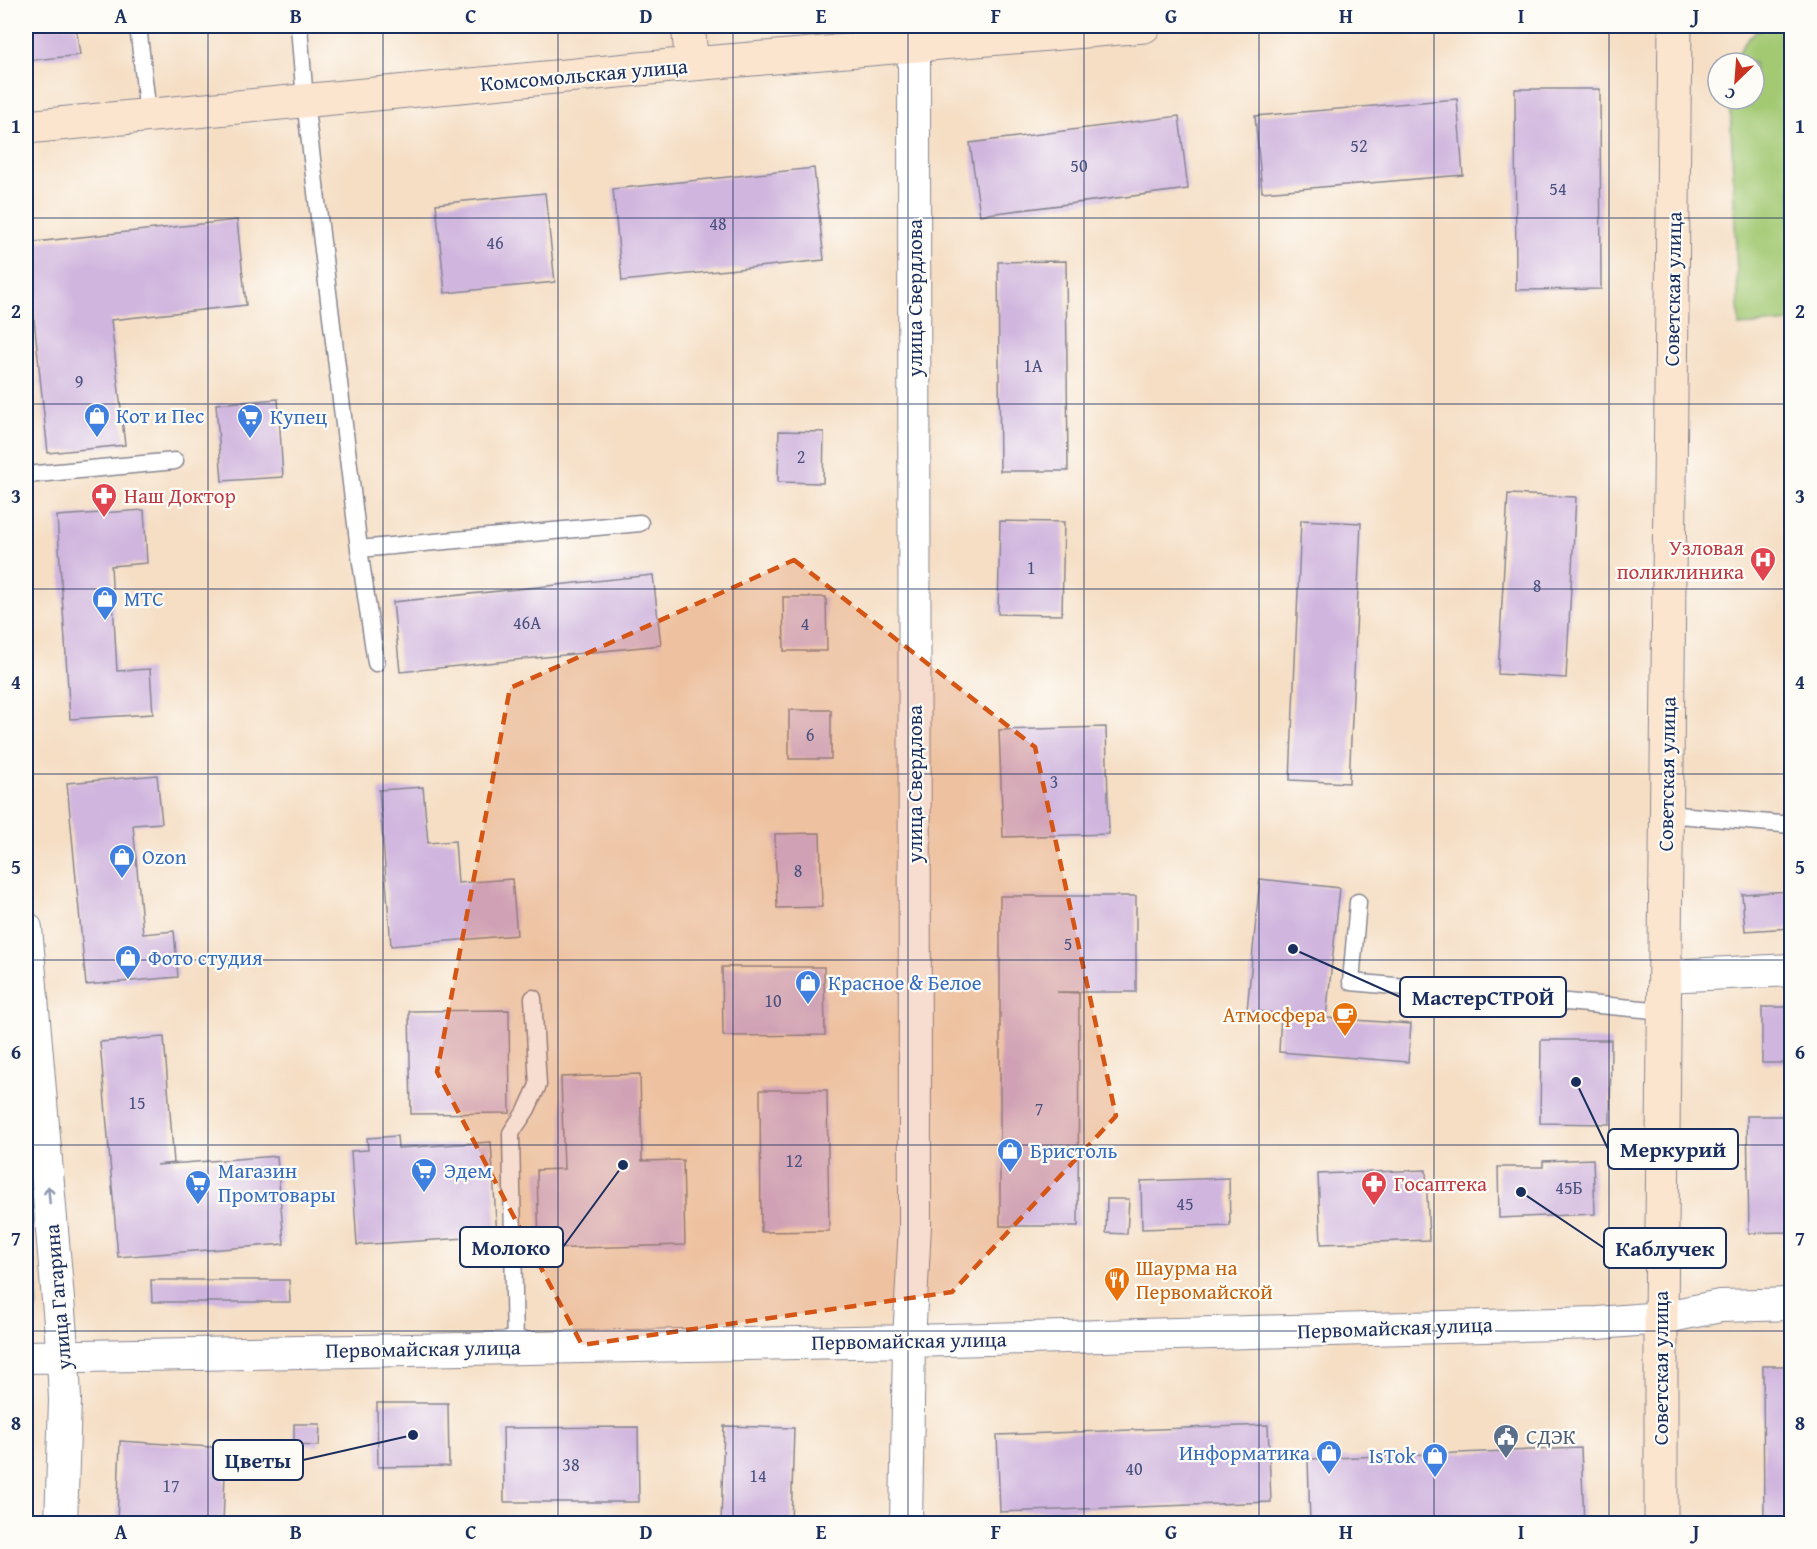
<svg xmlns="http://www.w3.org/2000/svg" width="1817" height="1549" font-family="'Gentium Book Plus',serif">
<rect width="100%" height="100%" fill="#fdfcf7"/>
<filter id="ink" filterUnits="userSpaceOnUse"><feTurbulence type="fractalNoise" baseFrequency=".0167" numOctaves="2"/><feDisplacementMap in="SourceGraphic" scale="12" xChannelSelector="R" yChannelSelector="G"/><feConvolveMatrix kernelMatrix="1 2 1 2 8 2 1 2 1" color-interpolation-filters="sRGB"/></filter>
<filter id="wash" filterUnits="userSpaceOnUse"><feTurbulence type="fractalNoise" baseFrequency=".008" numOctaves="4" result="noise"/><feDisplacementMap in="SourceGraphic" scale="24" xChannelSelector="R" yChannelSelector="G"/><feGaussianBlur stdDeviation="1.35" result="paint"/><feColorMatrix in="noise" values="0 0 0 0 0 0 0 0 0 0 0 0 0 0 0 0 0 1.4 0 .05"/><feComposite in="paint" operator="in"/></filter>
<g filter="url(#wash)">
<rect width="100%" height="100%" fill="#f5dec4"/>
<path fill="#a3c973" stroke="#5f7c68" stroke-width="1.5" d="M1771,26H1791V322L1739,326L1730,99H1754V63H1734C1741,45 1752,28 1771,26Z
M26,1160L37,1304L34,1313L26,1321Z"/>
<g id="blocks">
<path fill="#d0b5de" d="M26,26H76L80,55L26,61Z
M1515,89H1600L1601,289L1516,290Z
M1457,99L1463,175L1262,192L1255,116Z
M1179,116L1188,189L980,215L970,143Z
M814,168L824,260L622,281L613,189Z
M545,193L555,282L445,293L436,204Z
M237,220L246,305L111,320L125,445L48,453L26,243Z
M1066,261L1068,471H1000L998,262Z
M278,399L283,477L222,481L216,404Z
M779,431L824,432L823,483L778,482Z
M1508,494L1576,497L1566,678L1498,674Z
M144,510L147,563L111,566L117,671L150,669L153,714L70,719L57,516Z
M1301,520L1361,523L1349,783L1290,780Z
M1000,521L1064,522L1062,615L998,614Z
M653,575L661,645L400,672L393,602Z
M783,597H826L827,651H784Z
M789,710H831V759H789Z
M1106,727L1109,834L1003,837L999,730Z
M157,775L162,823L133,825L143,934L174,931L178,977L86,985L67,783Z
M423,787L428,843L455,841L458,883L512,879L517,935L391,946L379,790Z
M820,833L822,907L777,908L775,834Z
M1260,879L1340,888L1326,1018L1411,1024L1408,1062L1279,1052L1281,1014L1294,1015L1247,1010Z
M1792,891V928L1745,931L1742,894Z
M1000,896H1136V992H1057L1079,993L1078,1226H1000Z
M722,967H824L825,1035L723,1036Z
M1762,1007H1792V1063H1762Z
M509,1010L510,1113L411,1114L409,1011Z
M164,1037L174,1163L156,1165L277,1156L284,1244L118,1257L100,1042Z
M1541,1040H1611L1610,1124L1540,1123Z
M640,1074L642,1161L683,1160L685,1245L539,1249L537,1170L564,1169L561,1077Z
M760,1090H827L829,1231L761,1232Z
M1747,1116H1792V1232L1749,1233Z
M397,1136L398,1148L491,1142L497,1236L357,1245L351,1151L368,1150L367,1138Z
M1593,1159L1595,1214L1499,1218L1498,1167H1543V1161Z
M1426,1170L1429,1240L1321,1244L1318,1174Z
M1229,1178L1230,1226L1142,1229L1141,1181Z
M1107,1199H1129L1127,1234L1106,1233Z
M151,1280H289L290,1302H152Z
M1763,1366H1792V1524H1764Z
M377,1403H448L449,1466L378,1467Z
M294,1424H320L319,1446L294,1445Z
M1268,1425L1271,1502L1000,1512L997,1435Z
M724,1426L794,1428L791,1524H721Z
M638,1427L639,1502H504L503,1428Z
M120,1441L226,1448L223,1524H117Z
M1581,1448L1584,1524H1310L1308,1459Z"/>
</g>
</g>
<g filter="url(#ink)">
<use href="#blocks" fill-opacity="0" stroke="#888691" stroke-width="1.5"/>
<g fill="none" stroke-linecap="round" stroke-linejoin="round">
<defs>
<path id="lane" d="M138,26L148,115
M299,26L305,101L359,549L376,663
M26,475L175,461
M359,549L640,523
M1667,814L1792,825
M1358,902L1351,982L1664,1011
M515,1347L511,1133L527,1109L538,1085L533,998"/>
<path id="street" d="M26,928L63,1358L65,1400L61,1524
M1665,976L1792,970
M26,1357L909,1341L1598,1323L1661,1318L1720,1306L1792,1304
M906,1524L909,1341L915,1225L914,45"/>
<path id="secondary" d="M688,26L692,64
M26,127L692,64L1144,26
M1661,1524V1318L1675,26"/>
</defs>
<use href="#lane" stroke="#888691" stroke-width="19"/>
<use href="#street" stroke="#888691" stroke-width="34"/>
<use href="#secondary" stroke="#888691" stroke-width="35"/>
<use href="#lane" stroke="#fff" stroke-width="16"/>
<use href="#street" stroke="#fff" stroke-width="32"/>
<use href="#secondary" stroke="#fce5cf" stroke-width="33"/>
</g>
<defs><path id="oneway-shaft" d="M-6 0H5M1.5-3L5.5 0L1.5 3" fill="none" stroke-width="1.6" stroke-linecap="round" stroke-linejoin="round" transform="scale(1.5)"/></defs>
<use stroke="#8d97ae" href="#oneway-shaft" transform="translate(49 1195) rotate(-95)"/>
</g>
<path fill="#d45514" fill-opacity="0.2" stroke="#d45514" stroke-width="4.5" stroke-dasharray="12 8" stroke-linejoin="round" d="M794,560L1035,747L1116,1116L952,1292L582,1345L437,1072L510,688Z"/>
<path fill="none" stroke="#1b2f5e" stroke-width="1.5" stroke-opacity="0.55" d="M208,26V1524M383,26V1524M558,26V1524M733,26V1524M908,26V1524M1084,26V1524M1259,26V1524M1434,26V1524M1609,26V1524M26,218H1792M26,404H1792M26,589H1792M26,774H1792M26,960H1792M26,1145H1792M26,1331H1792"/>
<defs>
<symbol id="shop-pin" viewBox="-11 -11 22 30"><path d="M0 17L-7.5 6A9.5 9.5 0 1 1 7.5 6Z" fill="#3f7fe0" stroke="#fdfcf7"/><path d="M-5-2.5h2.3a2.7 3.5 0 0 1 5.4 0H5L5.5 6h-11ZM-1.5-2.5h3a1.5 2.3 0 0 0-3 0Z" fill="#fff"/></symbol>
<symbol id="supermarket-pin" viewBox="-11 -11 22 30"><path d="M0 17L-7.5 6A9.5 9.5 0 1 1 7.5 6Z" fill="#3f7fe0" stroke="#fdfcf7"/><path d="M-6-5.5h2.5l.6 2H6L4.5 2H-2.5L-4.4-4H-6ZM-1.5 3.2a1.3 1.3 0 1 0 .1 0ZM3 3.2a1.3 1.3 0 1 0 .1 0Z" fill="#fff"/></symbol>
<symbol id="pharmacy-pin" viewBox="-11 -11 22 30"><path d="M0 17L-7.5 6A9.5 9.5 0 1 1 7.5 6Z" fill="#e0444e" stroke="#fdfcf7"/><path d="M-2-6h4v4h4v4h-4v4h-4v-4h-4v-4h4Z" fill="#fff"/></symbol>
<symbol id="hospital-pin" viewBox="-11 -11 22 30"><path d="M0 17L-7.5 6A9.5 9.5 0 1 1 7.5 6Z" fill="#e0444e" stroke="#fdfcf7"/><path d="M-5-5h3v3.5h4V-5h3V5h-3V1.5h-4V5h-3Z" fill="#fff"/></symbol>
<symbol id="cafe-pin" viewBox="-11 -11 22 30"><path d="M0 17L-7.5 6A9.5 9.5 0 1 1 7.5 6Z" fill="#e8710a" stroke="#fdfcf7"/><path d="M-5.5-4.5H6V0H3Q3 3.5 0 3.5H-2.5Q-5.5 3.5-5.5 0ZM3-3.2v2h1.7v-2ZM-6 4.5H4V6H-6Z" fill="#fff"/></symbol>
<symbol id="restaurant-pin" viewBox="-11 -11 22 30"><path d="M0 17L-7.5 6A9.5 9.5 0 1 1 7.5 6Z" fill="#e8710a" stroke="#fdfcf7"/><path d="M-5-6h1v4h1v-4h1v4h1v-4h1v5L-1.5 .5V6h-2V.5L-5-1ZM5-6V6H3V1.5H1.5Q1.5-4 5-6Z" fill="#fff"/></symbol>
<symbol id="civic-pin" viewBox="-11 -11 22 30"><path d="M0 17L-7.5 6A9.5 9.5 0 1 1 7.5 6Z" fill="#5c6f8a" stroke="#fdfcf7"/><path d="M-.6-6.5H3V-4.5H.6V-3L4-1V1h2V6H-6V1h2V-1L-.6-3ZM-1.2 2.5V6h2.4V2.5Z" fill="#fff"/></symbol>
</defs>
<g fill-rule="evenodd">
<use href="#shop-pin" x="82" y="401" width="30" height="40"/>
<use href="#supermarket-pin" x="235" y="402" width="30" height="40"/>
<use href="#pharmacy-pin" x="89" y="481" width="30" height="40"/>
<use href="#hospital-pin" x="1748" y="545" width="30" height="40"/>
<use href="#shop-pin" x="90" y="584" width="30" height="40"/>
<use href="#shop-pin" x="107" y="842" width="30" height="40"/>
<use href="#shop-pin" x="113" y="943" width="30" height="40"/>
<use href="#shop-pin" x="793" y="968" width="30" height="40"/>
<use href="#cafe-pin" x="1330" y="1000" width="30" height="40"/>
<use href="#shop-pin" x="995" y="1136" width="30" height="40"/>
<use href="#supermarket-pin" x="409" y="1156" width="30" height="40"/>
<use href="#supermarket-pin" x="183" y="1168" width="30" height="40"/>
<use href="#pharmacy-pin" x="1359" y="1169" width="30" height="40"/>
<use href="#restaurant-pin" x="1102" y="1265" width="30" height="40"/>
<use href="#civic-pin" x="1491" y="1422" width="30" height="40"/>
<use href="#shop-pin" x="1314" y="1438" width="30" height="40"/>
<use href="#shop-pin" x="1420" y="1441" width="30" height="40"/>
</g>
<g text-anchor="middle" stroke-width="4.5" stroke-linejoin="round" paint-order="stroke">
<g font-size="18" fill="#48507e">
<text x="1359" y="152">52</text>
<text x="1079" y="172">50</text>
<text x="1558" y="195">54</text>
<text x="718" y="230">48</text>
<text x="495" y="249">46</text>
<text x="1033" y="372">1А</text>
<text x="79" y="388">9</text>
<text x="801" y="463">2</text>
<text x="1031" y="574">1</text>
<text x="1537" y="592">8</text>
<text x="527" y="629">46А</text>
<text x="805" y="630">4</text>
<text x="810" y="741">6</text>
<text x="1054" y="788">3</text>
<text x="798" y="877">8</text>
<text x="1068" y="950">5</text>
<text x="773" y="1007">10</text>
<text x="137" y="1109">15</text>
<text x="1039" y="1115">7</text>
<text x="794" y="1167">12</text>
<text x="1569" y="1194">45Б</text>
<text x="1185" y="1210">45</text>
<text x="571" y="1471">38</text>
<text x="1134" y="1475">40</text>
<text x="758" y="1482">14</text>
<text x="171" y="1492">17</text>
</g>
<g font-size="21" fill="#1b2f5e" stroke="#fdfcf7">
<text transform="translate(584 75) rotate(-5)" y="7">Комсомольская улица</text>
<text transform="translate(1673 289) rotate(-89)" y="7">Советская улица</text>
<text transform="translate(915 298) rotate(-90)" y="7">улица Свердлова</text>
<text transform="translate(1667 774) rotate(-89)" y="7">Советская улица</text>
<text transform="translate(915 784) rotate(-90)" y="7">улица Свердлова</text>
<text transform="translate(58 1297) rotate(-95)" y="7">улица Гагарина</text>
<text transform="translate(1395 1328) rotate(-2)" y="7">Первомайская улица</text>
<text transform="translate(909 1341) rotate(-1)" y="7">Первомайская улица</text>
<text transform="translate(423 1349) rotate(-1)" y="7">Первомайская улица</text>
<text transform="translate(1661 1368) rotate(-90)" y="7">Советская улица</text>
</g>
<g font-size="21" fill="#366cbe" stroke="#fdfcf7" text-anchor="start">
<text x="116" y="423">Кот и Пес</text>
<text x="270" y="424">Купец</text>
<text x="124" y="606">МТС</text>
<text x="142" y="864">Ozon</text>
<text x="148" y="965">Фото студия</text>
<text x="828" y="990">Красное &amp; Белое</text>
<text x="1030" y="1158">Бристоль</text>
<text x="218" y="1178">Магазин<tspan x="218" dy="24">Промтовары</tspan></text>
<text x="444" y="1178">Эдем</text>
<text x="1310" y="1460" text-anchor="end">Информатика</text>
<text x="1416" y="1463" text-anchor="end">IsTok</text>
</g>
<g font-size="21" fill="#be3a42" stroke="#fdfcf7" text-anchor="start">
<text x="124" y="503">Наш Доктор</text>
<text x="1744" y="555" text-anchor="end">Узловая<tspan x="1744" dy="24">поликлиника</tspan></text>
<text x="1394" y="1191">Госаптека</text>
</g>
<g font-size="21" fill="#c56008" stroke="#fdfcf7" text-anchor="end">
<text x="1326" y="1022">Атмосфера</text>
<text x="1136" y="1275" text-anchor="start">Шаурма на<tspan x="1136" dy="24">Первомайской</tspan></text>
</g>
<g font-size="21" fill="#4e5e75" stroke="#fdfcf7" text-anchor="start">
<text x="1526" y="1444">СДЭК</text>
</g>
</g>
<path fill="none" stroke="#1b2f5e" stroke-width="2" d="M1293 949L1400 997M1576 1082L1608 1149M623 1165L563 1247M1521 1192L1604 1248M413 1435L303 1460"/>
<g fill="#1b2f5e" stroke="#fdfcf7" stroke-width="2">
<circle cx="1293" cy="949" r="6"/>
<circle cx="1576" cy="1082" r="6"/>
<circle cx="623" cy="1165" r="6"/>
<circle cx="1521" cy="1192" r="6"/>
<circle cx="413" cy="1435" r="6"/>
</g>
<g fill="#fdfcf7" stroke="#1b2f5e" stroke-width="2">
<rect x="1400" y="977" width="166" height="40" rx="6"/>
<rect x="1608" y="1129" width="130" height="40" rx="6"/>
<rect x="460" y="1227" width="103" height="40" rx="6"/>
<rect x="1604" y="1228" width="122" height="40" rx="6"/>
<rect x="213" y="1440" width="90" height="40" rx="6"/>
</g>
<g font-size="22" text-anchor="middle" font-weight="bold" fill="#1b2f5e">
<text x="1483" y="1005">МастерСТРОЙ</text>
<text x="1673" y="1157">Меркурий</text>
<text x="511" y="1255">Молоко</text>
<text x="1665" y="1256">Каблучек</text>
<text x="258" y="1468">Цветы</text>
</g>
<rect width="1817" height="1549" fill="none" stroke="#fdfcf7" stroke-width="66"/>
<g transform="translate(1736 81) rotate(205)"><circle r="28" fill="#fdfcf7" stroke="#a3aaba" stroke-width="1.5"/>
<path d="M0-4.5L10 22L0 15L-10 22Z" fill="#c8321e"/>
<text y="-9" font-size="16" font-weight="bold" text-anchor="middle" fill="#1b2f5e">С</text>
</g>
<rect x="33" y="33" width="1751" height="1483" fill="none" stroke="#1b2f5e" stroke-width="2"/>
<g font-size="20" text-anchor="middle" font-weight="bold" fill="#1b2f5e">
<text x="121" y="23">A</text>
<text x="296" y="23">B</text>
<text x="471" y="23">C</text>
<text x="646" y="23">D</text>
<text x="821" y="23">E</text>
<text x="996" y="23">F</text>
<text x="1171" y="23">G</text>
<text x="1346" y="23">H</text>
<text x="1521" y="23">I</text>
<text x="1696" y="23">J</text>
<text x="16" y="133">1</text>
<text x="1800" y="133">1</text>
<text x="16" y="318">2</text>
<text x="1800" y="318">2</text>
<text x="16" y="503">3</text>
<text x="1800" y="503">3</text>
<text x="16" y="689">4</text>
<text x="1800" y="689">4</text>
<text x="16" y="874">5</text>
<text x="1800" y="874">5</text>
<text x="16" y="1059">6</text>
<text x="1800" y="1059">6</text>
<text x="16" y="1245">7</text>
<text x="1800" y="1245">7</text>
<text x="16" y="1430">8</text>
<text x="1800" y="1430">8</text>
<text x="121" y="1539">A</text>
<text x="296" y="1539">B</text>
<text x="471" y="1539">C</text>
<text x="646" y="1539">D</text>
<text x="821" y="1539">E</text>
<text x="996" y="1539">F</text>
<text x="1171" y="1539">G</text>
<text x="1346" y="1539">H</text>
<text x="1521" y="1539">I</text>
<text x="1696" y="1539">J</text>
</g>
</svg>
